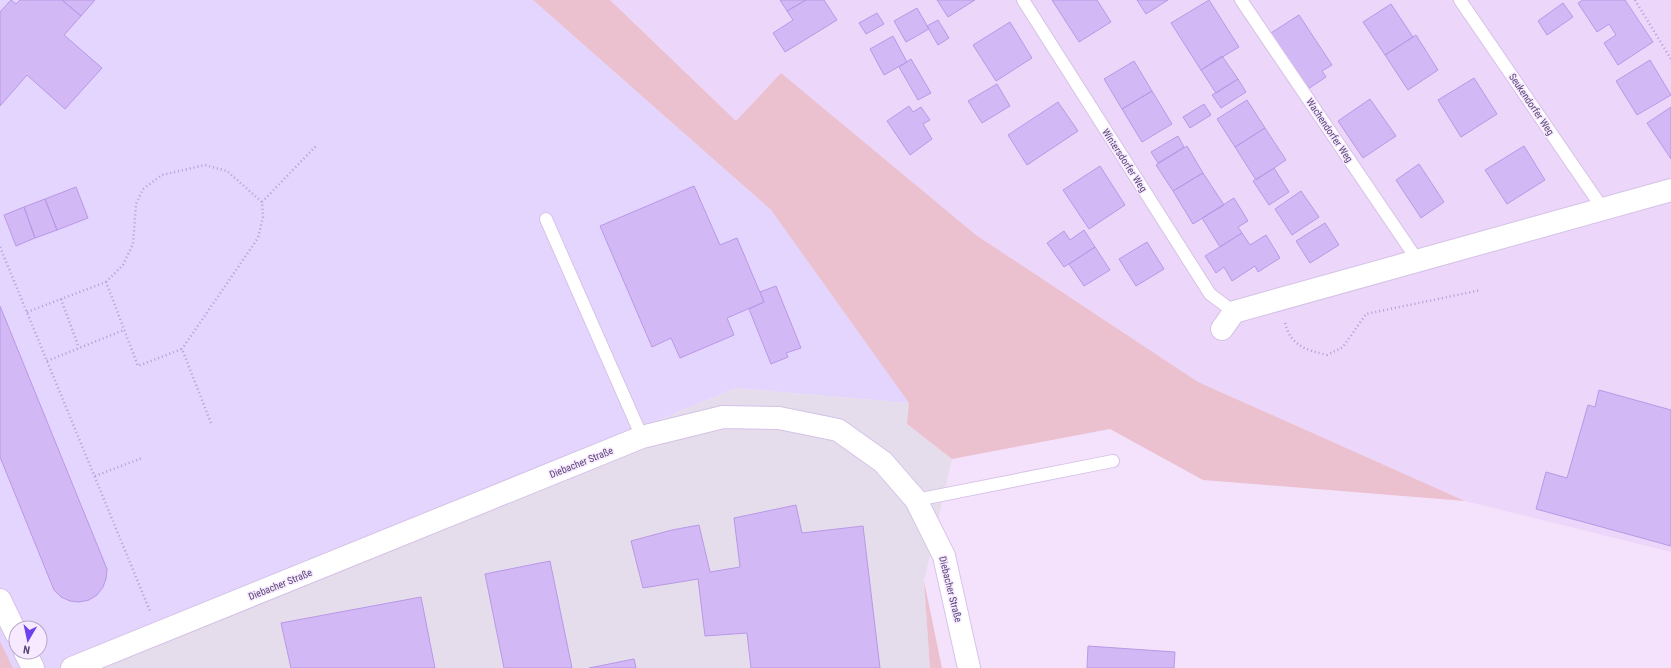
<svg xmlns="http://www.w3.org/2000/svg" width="1671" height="668" font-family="'Roboto Condensed',sans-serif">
<rect width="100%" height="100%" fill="#f4e2fd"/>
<path fill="#ecd6fa" d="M610,0H1671V552L1465,501L1198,382L976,235L781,73L736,121Z"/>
<path fill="#e3d5fe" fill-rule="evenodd" d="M0,0H533L771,210L909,403L736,388L58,668H13L0,641ZM16,628H40V652H16Z"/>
<path fill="#e5ddec" d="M736,388L909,403L907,424L952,459L924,581L930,668H58Z"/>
<path fill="#ebc0cf" d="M533,0H610L736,121L781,73L976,235L1198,382L1465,501L1203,480L1110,429L952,459L907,424L909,403L771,210Z
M924,581L942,668H930Z
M0,641L13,668H0Z"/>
<path fill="#d2b8f4" stroke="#b998e7" d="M11,0L16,4L20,0H62L81,16L64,35L102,68L65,109L27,75L0,106V12Z
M62,0H95L81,16Z
M780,0H806L787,11Z
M806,0H824L837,20L785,52L773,33L793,20L787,11Z
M937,0H975L948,17Z
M1052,0H1097L1111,22L1079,42Z
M1137,0H1168L1146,14Z
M1209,0L1239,47L1201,70L1171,23Z
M1583,0H1625L1653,42L1618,65L1604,43L1616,35L1609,24L1597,32L1578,3Z
M1563,3L1573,17L1547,35L1538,21Z
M1391,4L1413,37L1385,55L1363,22Z
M917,8L929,29L906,42L894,21Z
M877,13L884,24L866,34L859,23Z
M1299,15L1332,65L1322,71L1326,77L1308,89L1271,33Z
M938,20L949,38L938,45L927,26Z
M1010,22L1032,58L996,81L973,45Z
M1416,35L1438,70L1408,90L1385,55Z
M893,36L907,62L884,75L870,49Z
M1222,56L1238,79L1216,93L1201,70Z
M911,59L931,93L918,100L899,67Z
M1650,60L1671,95L1637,115L1616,81Z
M1134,61L1152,91L1122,109L1104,79Z
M1474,78L1497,114L1461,137L1438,100Z
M1238,79L1246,92L1221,108L1212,95Z
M997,84L1010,106L982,123L968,101Z
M1152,91L1172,124L1142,142L1122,109Z
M1370,99L1396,136L1363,158L1338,121Z
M1247,100L1265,128L1235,147L1217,119Z
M1058,102L1078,131L1027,165L1008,135Z
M1204,104L1211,115L1190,128L1183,117Z
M909,106L913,112L921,107L930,120L923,124L932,139L910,155L887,121Z
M1671,107V159L1647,123Z
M1265,128L1286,160L1256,180L1235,147Z
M1178,136L1184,147L1158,163L1151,152Z
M1187,146L1203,173L1173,191L1156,165Z
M1524,146L1545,180L1507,204L1485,170Z
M1419,164L1444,202L1421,218L1396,180Z
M1100,166L1125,205L1089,229L1063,190Z
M1274,168L1289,192L1269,205L1253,181Z
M1203,173L1224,205L1193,224L1173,191Z
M694,186L720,245L737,238L764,302L727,318L734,335L680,358L671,338L652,347L600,226Z
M76,187L88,218L57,230L45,199Z
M1301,191L1319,217L1292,235L1275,209Z
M1234,198L1248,221L1238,227L1242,233L1220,247L1202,218Z
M45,199L57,230L35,238L24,207Z
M24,207L35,238L16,246L4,215Z
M1325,223L1339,245L1310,263L1296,241Z
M1084,230L1095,247L1064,267L1047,243L1064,231L1070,240Z
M1242,233L1250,245L1266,235L1280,258L1258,272L1255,266L1232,281L1224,267L1216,273L1205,256Z
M1147,242L1164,269L1136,286L1119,259Z
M1095,247L1110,270L1084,286L1069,264Z
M776,286L801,348L786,353L788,357L771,364L749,309L764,302L760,292Z
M0,306L107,569L106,579L103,587L97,595L89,600L79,602L70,601L61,597L54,590L0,457Z
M1599,390L1671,410V546L1536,509L1546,472L1567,478L1588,405L1595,407Z
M796,505L802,533L863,526L880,668H751L747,633L705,636L698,579L643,588L631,541L672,530L699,525L710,572L740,567L734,518Z
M550,561L572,668H504L485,574Z
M421,597L435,668H291L281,623Z
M1088,646L1175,652L1174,668H1087Z
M634,659L636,668H589Z"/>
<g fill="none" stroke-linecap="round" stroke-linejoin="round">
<defs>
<path id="service" d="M1023,0L1210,294L1234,312
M1241,0L1418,261
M1460,0L1603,209
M546,219L642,437
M916,500L1113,461"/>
<path id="minor" d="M1222,329L1234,312L1671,190
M0,600L16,633
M25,652L33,668
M72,668L642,437L723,417L779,418L838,430L883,462L916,500L944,556L969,668"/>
</defs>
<use href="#service" stroke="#d5c2e7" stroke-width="14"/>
<use href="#minor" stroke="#d5c2e7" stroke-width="24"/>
<path stroke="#b69bd9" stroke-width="2.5" stroke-dasharray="1 3" stroke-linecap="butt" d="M1635,0L1671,59
M262,202L317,145
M0,247L150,611
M106,282L123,265L133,244L136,204L143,189L162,175L205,165L227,171L262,202L263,217L258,238L182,349
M61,299L79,348
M27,312L106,282L138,366L182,349L211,423
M1285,323C1291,346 1306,350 1327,355L1343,347L1366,314L1481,290
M47,361L124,330
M95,476L142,458"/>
<use href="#service" stroke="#fff" stroke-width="12"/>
<use href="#minor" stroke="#fff" stroke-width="22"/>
</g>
<g text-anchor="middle" stroke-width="3" stroke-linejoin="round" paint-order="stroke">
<g font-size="10" fill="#5a4776" stroke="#f7e9ff">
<text transform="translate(1532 104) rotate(56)" y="4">Seukendorfer Weg</text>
<text transform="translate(1330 130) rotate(56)" y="4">Wachendorfer Weg</text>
<text transform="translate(1125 160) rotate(57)" y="4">Wintersdorfer Weg</text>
<text transform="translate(581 462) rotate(-22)" y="4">Diebacher Straße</text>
<text transform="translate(280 584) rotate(-22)" y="4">Diebacher Straße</text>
<text transform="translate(951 589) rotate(76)" y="4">Diebacher Straße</text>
</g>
</g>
<g transform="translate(28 640) rotate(189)"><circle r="19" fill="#f7e9ff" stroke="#b8a8c8"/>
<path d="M0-3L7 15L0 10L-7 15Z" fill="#6f41ed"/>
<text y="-6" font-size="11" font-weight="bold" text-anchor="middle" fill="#5a4776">N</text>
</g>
</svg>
